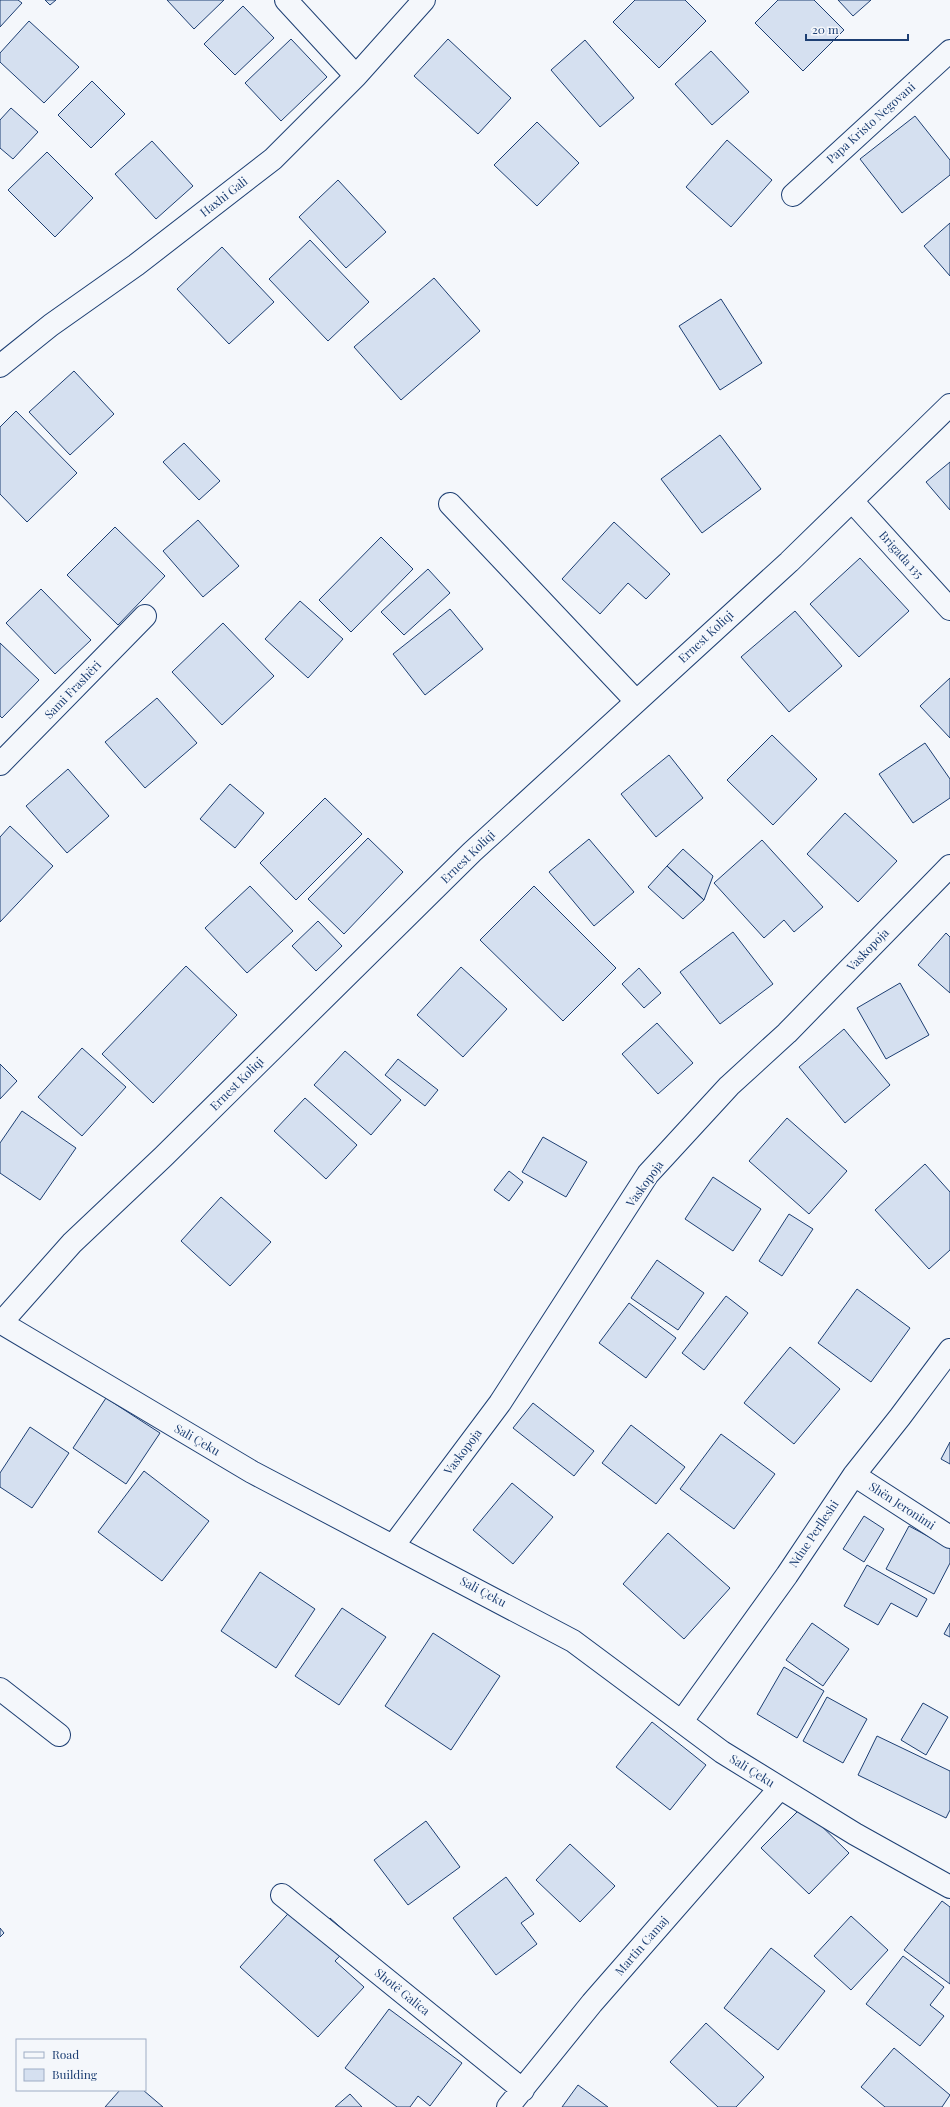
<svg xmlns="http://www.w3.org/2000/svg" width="950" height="2107" font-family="'Playfair Display',serif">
<rect width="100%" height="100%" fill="#f4f7fb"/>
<path fill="#d5e0f0" stroke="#1d3f73" d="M0,0H18L22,3L0,27Z
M45,0H56L50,5Z
M167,0H224L194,29Z
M635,0H685L706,21L659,68L613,22Z
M778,0H814L844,30L803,71L755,23Z
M838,0H871L853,16Z
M243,6L274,38L235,75L204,44Z
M29,21L79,67L44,103L0,62V53Z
M291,39L327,77L281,121L245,83Z
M448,39L511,98L478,134L414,76Z
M585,40L634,98L600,127L551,70Z
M711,51L749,92L712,125L675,84Z
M92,81L125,114L91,148L58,115Z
M11,108L38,132L13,159L0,148V120Z
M915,116L950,160V175L902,213L860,159Z
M537,122L579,163L537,206L494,165Z
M727,140L772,180L731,227L686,187Z
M152,141L193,186L156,219L115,174Z
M47,152L93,198L55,237L8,190Z
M338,180L386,232L346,268L299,217Z
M950,223V276L924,246Z
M310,240L369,302L328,341L269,279Z
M222,247L274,302L229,344L177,289Z
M434,278L480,331L401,400L354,347Z
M721,299L762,363L720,390L679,326Z
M74,371L114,414L70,455L29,412Z
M16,411L77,473L27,522L0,494V427Z
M720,435L761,489L702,533L661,479Z
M184,443L220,481L199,500L163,462Z
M950,462V510L926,482Z
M198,520L239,566L203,597L163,551Z
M614,522L670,574L646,599L628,583L600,614L562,579Z
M115,527L165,576L118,625L67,575Z
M381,537L413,569L351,632L319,600Z
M860,558L909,611L859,657L810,604Z
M428,569L450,593L404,635L381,612Z
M41,589L91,640L55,674L6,623Z
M300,601L343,639L308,678L265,639Z
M450,609L483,649L425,695L393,654Z
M795,611L842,666L789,712L741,657Z
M223,623L274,676L222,725L172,672Z
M0,643L39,680L2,718L0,716Z
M950,678V738L920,706Z
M157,698L197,743L145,788L105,742Z
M772,735L817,779L773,825L727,780Z
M925,743L950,779V798L913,823L879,774Z
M669,755L703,798L656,837L621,794Z
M68,769L109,816L67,853L26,806Z
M230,784L264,813L235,848L200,819Z
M325,798L362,834L296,900L260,863Z
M845,813L897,861L858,902L807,854Z
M10,826L53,866L0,922V837Z
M368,838L403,872L344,934L308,899Z
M589,839L634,892L594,926L549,872Z
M762,840L823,907L794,932L784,920L764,938L714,883Z
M683,849L713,876L704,900L667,866Z
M667,866L704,900L683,919L648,887Z
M250,886L293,931L247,973L205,928Z
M534,886L616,968L563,1021L480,940Z
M318,921L342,946L316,971L292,946Z
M733,932L773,984L720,1024L680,972Z
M946,933L950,937V993L918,965Z
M186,966L237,1015L153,1103L102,1054Z
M461,967L507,1009L463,1057L417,1015Z
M639,968L661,993L644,1008L622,984Z
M900,983L929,1035L886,1059L857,1008Z
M657,1023L693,1063L658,1094L622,1054Z
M844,1029L890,1085L845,1123L799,1067Z
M82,1048L126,1087L82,1136L38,1097Z
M345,1051L401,1100L371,1135L314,1085Z
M398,1059L438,1090L425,1106L385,1075Z
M0,1064L17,1081L0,1099Z
M305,1098L357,1145L326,1179L274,1131Z
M22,1111L76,1148L40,1200L0,1173V1143Z
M787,1118L847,1171L809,1214L749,1161Z
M543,1137L587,1162L566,1197L522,1172Z
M925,1164L950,1192V1250L929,1269L875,1210Z
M509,1171L523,1182L509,1201L494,1190Z
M713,1177L761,1209L733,1251L685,1219Z
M221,1197L271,1242L230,1286L181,1241Z
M789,1214L813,1229L782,1276L759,1261Z
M657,1260L704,1293L678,1330L631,1298Z
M857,1289L910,1328L871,1382L818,1343Z
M726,1296L748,1313L704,1370L682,1353Z
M629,1303L676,1338L646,1378L599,1343Z
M790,1347L840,1389L794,1444L744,1403Z
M106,1398L160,1433L126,1484L73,1448Z
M533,1403L594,1451L574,1476L513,1428Z
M631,1425L685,1467L656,1504L602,1463Z
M30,1427L69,1453L32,1508L0,1487V1473Z
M721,1434L775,1474L734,1529L680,1489Z
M950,1442V1464L941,1459Z
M144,1471L209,1521L162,1581L98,1532Z
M512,1483L553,1517L513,1564L473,1530Z
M864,1516L884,1529L864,1562L843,1549Z
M909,1526L950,1548V1563L934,1594L886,1569Z
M668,1533L730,1588L684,1639L623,1584Z
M867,1565L927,1599L917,1617L891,1603L878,1625L844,1606Z
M260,1572L315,1609L276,1668L221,1631Z
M342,1608L386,1637L339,1705L295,1676Z
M812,1623L849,1649L823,1686L786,1660Z
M950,1623V1637L944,1634Z
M433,1633L500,1676L451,1750L385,1706Z
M784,1667L824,1691L797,1738L757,1714Z
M827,1697L867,1719L843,1763L803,1741Z
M923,1703L948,1717L926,1755L901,1740Z
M652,1722L706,1765L670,1810L616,1767Z
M877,1736L950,1771V1810L946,1818L858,1775Z
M802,1807L849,1853L809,1894L761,1848Z
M426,1821L460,1867L408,1905L374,1860Z
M570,1844L615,1886L580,1922L536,1880Z
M506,1877L534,1914L521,1923L537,1944L496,1975L453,1918Z
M942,1901L950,1907V1984L904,1950Z
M295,1906L321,1929L330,1918L355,1940L335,1961L364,1987L318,2037L240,1967Z
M851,1916L888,1950L851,1990L814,1956Z
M0,1928L4,1933L0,1937Z
M771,1948L825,1991L778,2050L724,2008Z
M903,1956L944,1987L930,2005L944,2016L920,2046L866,2004Z
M389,2009L462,2063L430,2106L418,2096L410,2107H397L345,2068Z
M706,2023L764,2077L736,2107H718L670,2062Z
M894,2048L950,2095L942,2107H885L861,2087Z
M578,2085L608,2107H562Z
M120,2090H143L163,2107H105Z
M350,2094L362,2107H335Z"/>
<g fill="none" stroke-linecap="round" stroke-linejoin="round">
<defs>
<path id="street" d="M286,0L356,76
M793,195L950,51
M0,366L51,325L136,265L273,159L356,76L424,0
M852,501L950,609
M450,504L636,701
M0,764L145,616
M0,1322L252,1472L573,1641L722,1752L855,1834L950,1887
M1,1323L72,1243L163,1157L472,852L789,562L950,405
M854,1475L950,1537
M393,1546L500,1403L648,1174L729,1086L787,1033L950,866
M0,1689L59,1735
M682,1721L787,1575L854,1475L900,1417L950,1350
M282,1895L523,2090
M508,2107L592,2003L780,1788"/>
</defs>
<use href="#street" stroke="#1d3f73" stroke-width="24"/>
<use href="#street" stroke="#f4f7fb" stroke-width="22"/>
</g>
<g text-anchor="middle" stroke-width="3" stroke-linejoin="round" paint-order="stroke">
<g font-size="12" fill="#1d3f73" stroke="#f4f7fb">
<text transform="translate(871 123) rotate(-42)" y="4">Papa Kristo Negovani</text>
<text transform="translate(224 197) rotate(-38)" y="4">Haxhi Gali</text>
<text transform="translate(901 555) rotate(48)" y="4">Brigada 135</text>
<text transform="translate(706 637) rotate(-43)" y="4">Ernest Koliqi</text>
<text transform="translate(73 690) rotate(-46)" y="4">Sami Frashëri</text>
<text transform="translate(468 857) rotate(-44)" y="4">Ernest Koliqi</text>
<text transform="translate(868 950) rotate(-46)" y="4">Vaskopoja</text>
<text transform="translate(237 1084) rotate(-45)" y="4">Ernest Koliqi</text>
<text transform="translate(645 1184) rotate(-54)" y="4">Vaskopoja</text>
<text transform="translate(197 1440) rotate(30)" y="4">Sali Çeku</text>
<text transform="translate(463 1452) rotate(-53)" y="4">Vaskopoja</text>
<text transform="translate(902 1506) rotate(33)" y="4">Shën Jeronimi</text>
<text transform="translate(814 1534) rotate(-56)" y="4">Ndue Perlleshi</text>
<text transform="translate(483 1592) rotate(28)" y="4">Sali Çeku</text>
<text transform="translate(752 1771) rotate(32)" y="4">Sali Çeku</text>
<text transform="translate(642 1946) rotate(-49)" y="4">Martin Camaj</text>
<text transform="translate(402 1992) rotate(39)" y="4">Shotë Galica</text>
</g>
</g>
<rect x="16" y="2039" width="130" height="52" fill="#f4f7fb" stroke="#9eadc5"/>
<rect x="24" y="2052" width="20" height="6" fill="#f4f7fb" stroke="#9eadc5"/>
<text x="52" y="2059" font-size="12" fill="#1d3f73">Road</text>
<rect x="24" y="2069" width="20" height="12" fill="#d5e0f0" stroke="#9eadc5"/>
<text x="52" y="2079" font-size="12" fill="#1d3f73">Building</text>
<path d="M806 34v6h102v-6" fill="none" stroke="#1d3f73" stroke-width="2"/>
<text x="812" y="34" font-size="12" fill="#1d3f73" stroke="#f4f7fb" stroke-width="3" paint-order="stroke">20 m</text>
</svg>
